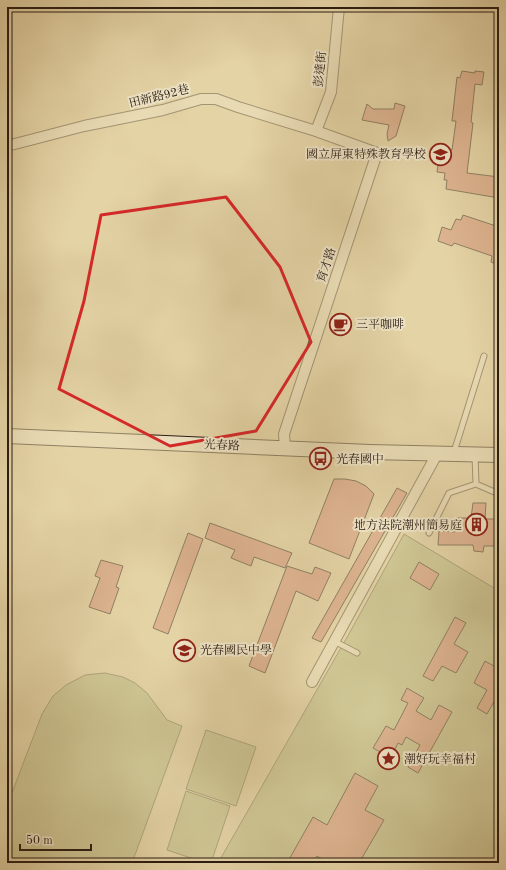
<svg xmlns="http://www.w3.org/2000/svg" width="506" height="870" font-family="'Old Standard TT','Noto Serif TC',serif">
<rect width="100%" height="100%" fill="#e4d3a5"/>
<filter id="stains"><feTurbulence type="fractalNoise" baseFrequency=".005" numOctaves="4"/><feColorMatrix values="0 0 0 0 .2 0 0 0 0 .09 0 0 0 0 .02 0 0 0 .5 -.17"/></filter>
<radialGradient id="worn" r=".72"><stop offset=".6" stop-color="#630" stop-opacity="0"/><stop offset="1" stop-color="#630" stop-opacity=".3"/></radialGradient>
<path fill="#b8bb83" stroke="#716c4b" d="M404,534L499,591V863H218L350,632Z
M105,673L123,677L135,683L147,693L167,720L182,726L132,863H7V806L42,714L53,696L66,685L85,675Z
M206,730L256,747L236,806L186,789Z
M186,791L230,806L211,863H206L167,850Z"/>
<path fill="#d68e77" stroke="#2a1c13" d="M462,71L475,73V71L484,72L482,85L475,84L471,122L473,123L467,173L499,177V198L446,189L447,180H444L445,173L437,172L439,158L448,159L449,150H452L456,121H452L457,77L460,78Z
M395,103L405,106L396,136L388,141L387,134L389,125L362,120L367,104L373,109H394Z
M463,215L499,227V265L491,262L492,256L454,243L452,246L438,241L442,227L451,230L456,219L461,220Z
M334,479H345L356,481L366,486L374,494L349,559L309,543Z
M397,488L407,493L321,642L312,638Z
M473,503H486L485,519H499V546H484L483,552L474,551L473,545H438L439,531L455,532L457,518H471Z
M210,523L292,553L285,568L254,557L251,566L231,558L235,550L205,538Z
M188,533L203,539L168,634L153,628Z
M101,560L123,566L116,587L119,588L110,614L89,607L100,578L95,576Z
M419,562L439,574L430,590L410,578Z
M287,566L312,574L315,567L331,573L318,601L296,591L265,673L249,666Z
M455,617L466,623L454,644L468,652L456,673L442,666L433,681L423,676Z
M485,661L499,669V693L487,714L477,708L487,690L474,683Z
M407,688L424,698L416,711L431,720L439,705L452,712L418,773L408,767L420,745L406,737L402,745L398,743L391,758L373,748L386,726L394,730L408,703L401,700Z
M355,773L378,786L365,810L384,820L359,863H329L317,856L313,863H287L313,817L327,825Z"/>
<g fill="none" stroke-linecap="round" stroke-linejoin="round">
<defs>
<path id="lane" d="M454,452L484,356
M475,455L476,484
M429,533L449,493L476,484L499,494
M334,641L357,653"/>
<path id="street" d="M316,131L331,92L339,7
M7,146L84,126L163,110L201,99H216L238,107L316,131L377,153L284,434L285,448
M312,682L437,454"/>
<path id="secondary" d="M7,436L370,452L499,455"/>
</defs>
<use href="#lane" stroke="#584a38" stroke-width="7"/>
<use href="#street" stroke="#584a38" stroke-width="12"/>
<use href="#secondary" stroke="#2a1c13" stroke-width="16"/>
<use href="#lane" stroke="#ede2c4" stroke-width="5"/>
<use href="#street" stroke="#ede2c4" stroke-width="10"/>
<use href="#secondary" stroke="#ede2c4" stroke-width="14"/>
</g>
<path d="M0 0H506V870H0ZM226,197L280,267L311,342L256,431L170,446L59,389L84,301L101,215Z" fill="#e4d3a5" fill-opacity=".55" fill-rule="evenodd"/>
<path fill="none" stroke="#d62828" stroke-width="3" stroke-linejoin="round" d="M226,197L280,267L311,342L256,431L170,446L59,389L84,301L101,215Z"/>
<defs>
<symbol id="school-ring" viewBox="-11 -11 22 22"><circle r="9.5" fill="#ede2c4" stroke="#8f2418" stroke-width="1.5"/><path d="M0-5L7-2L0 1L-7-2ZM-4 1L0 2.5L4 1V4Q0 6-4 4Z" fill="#8f2418"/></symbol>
<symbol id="cafe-ring" viewBox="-11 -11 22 22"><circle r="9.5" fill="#ede2c4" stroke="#8f2418" stroke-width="1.5"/><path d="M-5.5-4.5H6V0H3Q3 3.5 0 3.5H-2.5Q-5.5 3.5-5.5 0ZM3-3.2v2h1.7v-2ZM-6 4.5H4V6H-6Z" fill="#8f2418"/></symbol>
<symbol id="bus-ring" viewBox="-11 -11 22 22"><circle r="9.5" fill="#ede2c4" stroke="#8f2418" stroke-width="1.5"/><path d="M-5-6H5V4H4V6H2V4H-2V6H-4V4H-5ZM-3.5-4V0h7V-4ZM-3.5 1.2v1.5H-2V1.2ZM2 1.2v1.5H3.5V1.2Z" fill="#8f2418"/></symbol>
<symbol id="building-ring" viewBox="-11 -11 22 22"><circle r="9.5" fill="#ede2c4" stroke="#8f2418" stroke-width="1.5"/><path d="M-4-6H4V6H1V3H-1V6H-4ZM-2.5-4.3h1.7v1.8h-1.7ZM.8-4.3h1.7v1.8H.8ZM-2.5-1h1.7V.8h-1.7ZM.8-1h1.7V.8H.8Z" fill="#8f2418"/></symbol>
<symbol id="sight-ring" viewBox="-11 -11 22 22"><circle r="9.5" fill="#ede2c4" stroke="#8f2418" stroke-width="1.5"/><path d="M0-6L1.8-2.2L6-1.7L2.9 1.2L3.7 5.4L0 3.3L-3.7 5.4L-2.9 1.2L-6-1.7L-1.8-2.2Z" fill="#8f2418"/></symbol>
</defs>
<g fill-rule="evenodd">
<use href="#school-ring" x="428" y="142" width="25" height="25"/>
<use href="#cafe-ring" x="328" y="312" width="25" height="25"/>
<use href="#bus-ring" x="308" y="446" width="25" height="25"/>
<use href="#building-ring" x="464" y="512" width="25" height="25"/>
<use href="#school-ring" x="172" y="638" width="25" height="25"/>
<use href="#sight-ring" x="376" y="746" width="25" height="25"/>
</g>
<g text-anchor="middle" stroke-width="4" stroke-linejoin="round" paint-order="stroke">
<g font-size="12" fill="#2a1c13" stroke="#ede2c4">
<text transform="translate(320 69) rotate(-84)" y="4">彭達街</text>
<text transform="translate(159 96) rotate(-14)" y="4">田新路92巷</text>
<text transform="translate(326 265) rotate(-72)" y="4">育才路</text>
<text transform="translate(222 445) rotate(2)" y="4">光春路</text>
</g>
<g font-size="12" fill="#2a1c13" stroke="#ede2c4" text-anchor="start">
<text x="426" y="158" text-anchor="end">國立屏東特殊教育學校</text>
<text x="356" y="328">三平咖啡</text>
<text x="336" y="463">光春國中</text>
<text x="462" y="529" text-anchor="end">地方法院潮州簡易庭</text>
<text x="200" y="654">光春國民中學</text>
<text x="404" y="763">潮好玩幸福村</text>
</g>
</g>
<rect width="506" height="870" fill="none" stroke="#e4d3a5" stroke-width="24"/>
<rect x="8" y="8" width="490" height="854" fill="none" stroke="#2a1c13" stroke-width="2"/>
<rect x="12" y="12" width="482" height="846" fill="none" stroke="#2a1c13"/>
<path d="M20 844v6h71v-6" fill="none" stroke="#2a1c13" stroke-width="2"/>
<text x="26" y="844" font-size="12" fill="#2a1c13" stroke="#ede2c4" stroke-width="3" paint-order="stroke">50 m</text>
<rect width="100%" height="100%" filter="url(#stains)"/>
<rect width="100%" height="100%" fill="url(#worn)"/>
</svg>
